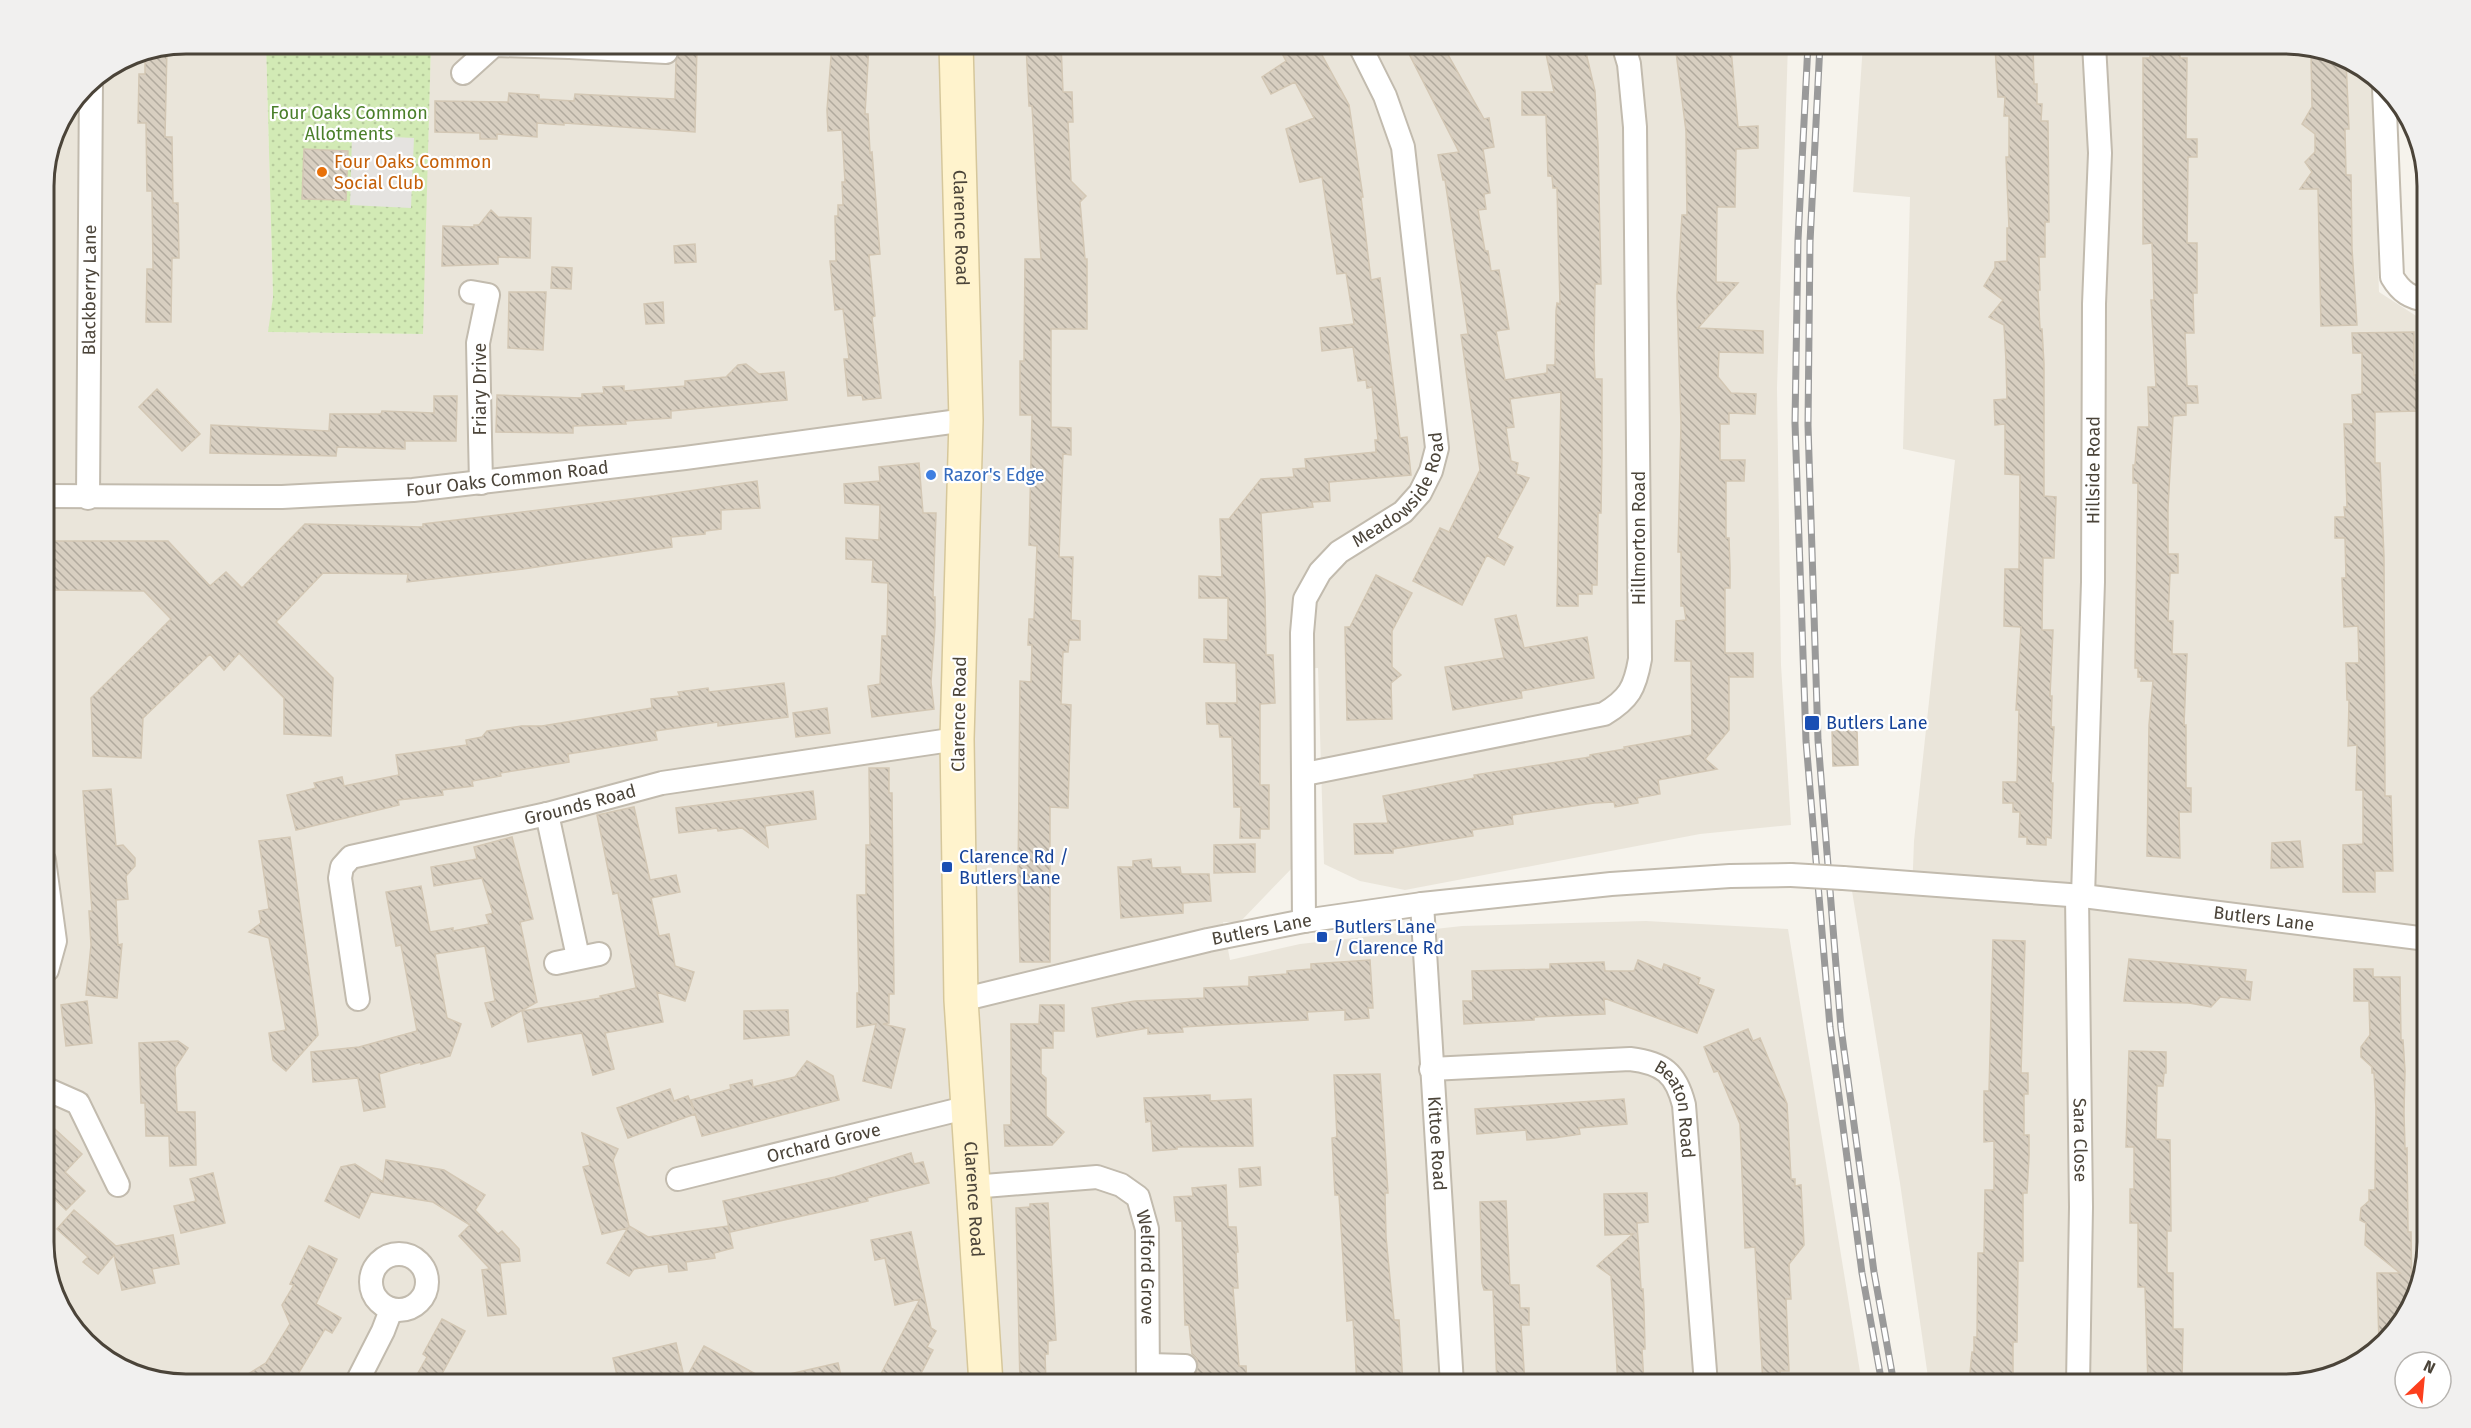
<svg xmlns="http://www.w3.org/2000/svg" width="2471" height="1428" font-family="'Fira Sans',sans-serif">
<defs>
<pattern id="garden-dots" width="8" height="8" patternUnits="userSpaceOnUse" patternTransform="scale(1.5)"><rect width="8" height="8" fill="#d2eab5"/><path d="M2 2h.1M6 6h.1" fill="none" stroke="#b6ca9c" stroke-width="1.8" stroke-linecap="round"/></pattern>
<pattern id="building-back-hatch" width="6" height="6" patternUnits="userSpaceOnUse" patternTransform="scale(1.5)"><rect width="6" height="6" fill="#d8cfc1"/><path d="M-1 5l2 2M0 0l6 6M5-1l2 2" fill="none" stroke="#b1aa9e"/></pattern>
</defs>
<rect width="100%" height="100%" fill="#f6f3ec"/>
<path fill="#eae5da" d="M186,44H266L273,297L269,332L422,334L431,44H1788L1777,388L1781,665L1791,825L1700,834L1405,890L1360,881L1324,864L1318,668L1291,669L1293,867L1240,922H1223L1230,960L1300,944L1462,926L1646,921L1788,929L1862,1384H186L115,1366L63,1314L44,1251V177L54,131L85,85L132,54Z
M1863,44H2285L2356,62L2372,77L2379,292L2424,321L2419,516L2427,721V1242L2409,1313L2357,1365L2285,1384H1929L1900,1183L1852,891L1912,894L1914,841L1955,460L1903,449L1910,197L1853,192Z"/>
<path fill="url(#garden-dots)" d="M266,44H431L423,334L268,332L273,297Z"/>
<path fill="#e5e3e0" d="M352,135L414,138L411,208L350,205Z"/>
<path fill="url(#building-back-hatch)" stroke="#d3c7b4" stroke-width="1.5" d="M677,44H697L695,132L564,123V125L537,123V137L497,134V139H480V133L435,132V101L508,102L509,93L539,95V99L574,101L575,94L675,99L676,61L679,52Z
M832,44H869L865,114H868L870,153L872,152L880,254L869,255L875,316L872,317L881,398L863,400L862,395L848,396L844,359H849L843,309L835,310L830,261H836L835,216H838V205H843L842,182H845L842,130L828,131L827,110Z
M1026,44H1061L1063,92H1072L1073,122H1068L1071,181L1086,196L1080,202L1085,259H1087V329H1051V427L1071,428V455L1063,454L1059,557H1073L1071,620L1080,621V640H1069L1068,652H1063L1061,704L1071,705L1068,808L1050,807V962H1020L1018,880L1020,681L1031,682L1032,645H1028L1029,619H1034L1037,546L1029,545L1032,415H1020V361H1024L1025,259H1041L1032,106H1029Z
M1277,44H1316L1349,105L1363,197H1361L1371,280L1380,278L1400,438L1407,437L1411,475L1329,482L1330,501L1312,502L1313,507L1261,513L1265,596L1266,655H1273L1275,703L1260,704V785H1269V829H1260V838H1240L1241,807H1234L1232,737H1220L1219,724H1207L1206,703H1237L1236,663L1204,662V639L1228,640V598H1199V576L1222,577L1220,519H1229L1261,479L1294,477L1293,469L1306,468L1305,459L1376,452L1375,440H1378L1372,387L1367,388L1366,380L1358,381L1353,347L1322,351L1320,328L1354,324L1346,273L1337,274L1322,177L1300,182L1286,129L1314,118L1295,82L1271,94L1262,77L1286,61Z
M1404,44H1442L1484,119L1489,118L1494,147L1483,149L1490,193L1484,194L1486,209L1478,210L1485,251H1488L1491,271L1499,270L1509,329L1496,331L1505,380L1547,373V365H1555L1556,311L1557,303L1560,304L1557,188H1553L1552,176H1548L1546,115H1522V92H1554L1544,44H1584L1595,91L1598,146L1601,284H1595L1594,353L1595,379H1602V451L1601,513H1598L1597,585H1592V594H1578V606H1557L1561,392L1510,399L1514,427L1506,428L1511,461L1518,463L1516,474L1529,478L1497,538L1513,547L1504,565L1487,555L1462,605L1413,581L1440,528L1449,532L1480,470L1461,335L1468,334L1445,180H1443L1438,155L1459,152Z
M1675,44H1714L1715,51L1731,49L1738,127L1758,126V148L1736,149L1735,207H1717L1716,282L1738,283L1698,328L1763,331V353L1719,352L1718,377L1731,393L1756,394L1755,414L1729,413V424H1720V460H1745L1744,481H1726V538H1729L1730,568V588H1725V653H1753V677H1729V730L1705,759L1717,769L1658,780L1660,794L1637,798L1638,803L1615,807L1614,802L1594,803L1512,815L1513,824L1472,830L1473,836L1393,849V853L1355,854L1354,824L1388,823L1383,796L1475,778L1474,775L1590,757V755L1625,749L1624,747L1692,735L1691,661H1675L1676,621L1686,620L1684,606H1681V552H1678L1681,424L1677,296L1682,215H1687L1686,131Z
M2151,44H2180V58H2187L2186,139H2197V157H2188L2187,243H2197V293H2193L2194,333H2185L2187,386H2197L2198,403H2186V415L2173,416L2168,508V554H2178V573H2170L2168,621H2173L2172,654H2187L2184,725H2186V788H2191V812H2179L2180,858L2147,856L2149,725L2153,681H2141L2142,677H2138V668H2135L2138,483H2133V465H2135L2138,427H2149L2148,387H2156L2151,300H2154L2152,243L2143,244V58H2150Z
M2033,45L2034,84H2037V104H2042L2041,121H2048L2049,222H2045V257H2039L2040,290H2038L2040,329H2042L2044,364V496L2056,497L2054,558H2043L2042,630H2053L2050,696H2052L2051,727H2054L2051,783H2053L2052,813L2051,838L2046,837V845L2027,844V837H2019L2020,812H2013V803H2003V782H2017L2019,710H2016L2021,627L2004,626L2005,569H2019L2020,475L2005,474V424L1995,425L1994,400L2007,399L2006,361L2004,325L1989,317L2003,300L1984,286L1995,268V262L2007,261V228H2009L2006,157H2009V116H2004L2005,97H1998L1995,46Z
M167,47L165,137H172L173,203H178L179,258H172L171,322H146L147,269H153L152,191H147L146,123H138L139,74H145V52Z
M2311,54H2324L2346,60L2349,129H2345L2346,175H2351L2352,249L2357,325L2321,326L2318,189H2300L2312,172L2305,162L2315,152V134L2302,124L2312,107Z
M304,149L348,151L346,200L302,199Z
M491,210L498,217L531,218L530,258L498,257V264L442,266L443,226L474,227V225H479Z
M695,244L696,262L675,263L674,246Z
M552,267L572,268L571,289L551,288Z
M509,292H546L543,350L508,348Z
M663,302L664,323L646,324L644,304Z
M2414,332V375H2417L2419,411L2375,412V463H2380L2384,557L2385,796H2391L2393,871H2375V892H2343V845L2363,844V790H2356L2357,745L2348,746L2349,700H2347L2346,663H2359L2358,626L2344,627L2342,578H2346L2345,538H2335V517H2345L2344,507H2347L2344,424H2353L2352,395L2362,394V353H2353L2352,333Z
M746,364L759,374L784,372L787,400L671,411V418L625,421L626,424L573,426V433L496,432L497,395L582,398V394L604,393L603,387L624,386V391L685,386V381L726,377L738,365Z
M157,389L200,434L182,451L139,407Z
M434,396H457L456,441H405V449L337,447L336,456L210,453L211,425L329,431L330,414H381L382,411L434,413Z
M919,463L923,513H936L933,597H935V626L931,682L934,709L872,717L868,686L880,684L882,636H887L888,583L872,582L873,560L846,559V538L879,540L880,505L845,503L844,484L880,481L879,467Z
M757,481L760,508L721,510V529L705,531V534L671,537L672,547L523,569L407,582L408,574L323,573L276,622L333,678L331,736L284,734V698L239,653L224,670L210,654L143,718L141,758L93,756L91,698L171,619L144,591L52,590L53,541H168L210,586L226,572L242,588L305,524L423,527V524L654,496Z
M1376,575L1412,593L1392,631V667L1401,675L1391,683L1392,719L1347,720L1345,627H1350Z
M1516,615L1524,648L1587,637L1594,678L1521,691L1522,698L1453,710L1445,667L1504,658L1495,619Z
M784,683L788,717L718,726V722L655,731L657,740L568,754L569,762L500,773L501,776L472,781L473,786L442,790L443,795L398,800L399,805L296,830L287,795L316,788L314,783L342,777L344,786L399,775L396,755L467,745L466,740L482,737L487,731L522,726H542L652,708L651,699L680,696L678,692L708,688L709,692Z
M827,708L830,733L796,737L793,713Z
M1832,730H1857L1858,765L1833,766Z
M869,768H889V793H892L894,994H889V1023L883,1024L905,1029L891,1088L863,1081L876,1024L857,1027V993H859L857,895H866V845H870Z
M111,789L116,846L123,845L135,858V866L126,876L128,899L116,900L118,945L122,944L117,998L86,995L91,945L89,911H92L83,791Z
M813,791L816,819L765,826L768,847L742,828L718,831L717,828L679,833L676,808Z
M634,807L650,880L676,875L680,892L651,898L659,936L669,934L675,966L694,972L685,1001L657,992L663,1022L605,1033L614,1069L593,1075L582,1033L528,1042L522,1011L601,998L600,996L636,988L618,893L613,894L597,815Z
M290,837L318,1035L286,1071L273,1060L269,1033L286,1030L269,938L249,932L261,923L259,911L269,909L259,841Z
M512,837L533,919L520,922L537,1002L492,1027L485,1003L495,1001L485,946L435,954L447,1018L461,1024L450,1056L421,1064V1062L379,1074L385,1107L364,1111L358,1078L313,1082L311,1052L359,1047L417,1031L401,945L396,946L386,892L421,886L430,932L453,928V931L489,924L486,915L493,913L482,878L434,886L431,867L477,859L474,847Z
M2300,841L2303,867L2271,868L2272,843Z
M1255,844V872L1214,873V845Z
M1151,859L1152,868L1180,867L1181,874H1209L1211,901L1183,903V913L1121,918L1118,867H1133V861Z
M1993,940L2025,941L2021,1073H2028V1094H2024V1135H2029V1156L2027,1193H2023V1261H2018L2017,1342H2013V1379H1998V1384H1969L1972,1352H1974V1337H1977L1978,1253H1984L1985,1190H1994V1141L1984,1142V1091H1989Z
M2129,959L2246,970L2245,981L2252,982L2250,1000L2220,997L2211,1007L2189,1003L2124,1001Z
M1370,960L1373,1008H1368L1369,1018L1345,1020V1010L1307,1012L1308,1020L1182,1027L1183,1032L1148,1034V1028L1097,1037L1092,1008L1135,1001L1204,998V988L1249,986V977L1287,974V971L1311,969V964Z
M1638,960L1662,970L1664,964L1700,978L1698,984L1714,990L1697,1033L1604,998L1605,1014L1534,1017V1020L1464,1024L1463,1001H1473L1472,971L1550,969V964L1604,962L1605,971H1634Z
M2354,969H2373V977H2400L2401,1040H2403L2405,1071L2404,1113L2405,1149L2407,1148L2408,1232H2411L2412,1301L2409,1313L2379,1343L2377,1273H2400L2365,1245L2366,1223L2360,1220L2361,1208L2369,1201V1190H2375L2376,1109L2374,1073H2372V1067L2361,1057V1047L2370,1035L2369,1001H2354Z
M87,1001L92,1043L66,1046L61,1005Z
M1040,1005H1064V1031H1053V1048H1041V1074L1046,1078V1116L1064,1132L1052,1145L1005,1146L1004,1125H1011V1024H1039Z
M788,1010L789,1035L744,1039V1011Z
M1748,1029L1753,1041L1760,1038L1787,1104L1791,1179H1795V1186L1801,1185L1804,1245L1789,1264L1791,1299H1786L1789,1371H1780L1781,1384H1763L1755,1247L1745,1248L1740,1124L1718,1071L1714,1072L1704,1047Z
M178,1041L188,1048L175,1068L177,1112H195L196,1165L170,1166L169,1136H146L145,1103H141L139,1043Z
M2129,1051L2166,1052V1073H2164L2163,1086H2157L2156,1139L2170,1140L2171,1231H2167V1273H2173V1329H2183L2182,1384H2148L2145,1287H2138V1223H2130V1189H2134V1147H2126Z
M807,1061L833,1076L839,1100L702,1136L695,1114L628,1138L617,1108L670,1089L674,1101L688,1096L694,1111L691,1100L731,1089L730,1085L752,1080L753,1087L795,1077Z
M1380,1074L1388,1193H1385L1386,1237L1394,1320H1399L1403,1384H1357L1353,1320L1347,1321L1339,1195H1335L1332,1138L1337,1137L1334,1075Z
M1210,1095V1101L1251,1099L1253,1146L1177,1147V1149L1153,1151L1151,1121L1146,1122L1144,1098Z
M1624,1099L1627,1124L1579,1128L1580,1134L1554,1138L1527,1140L1526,1130L1477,1134L1475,1109Z
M44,1119L82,1154L65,1172L85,1191L66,1210L44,1189Z
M582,1133L618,1149L613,1160L629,1226L648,1237L728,1226L733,1248L714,1253L715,1258L686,1262L687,1270L669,1272L668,1264L634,1269L629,1276L607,1263L628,1228L602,1234L583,1167L590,1165Z
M911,1153L914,1164L923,1162L929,1183L867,1198L868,1201L838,1208L730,1232L723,1201L835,1177Z
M386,1160L444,1170L485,1195L475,1210L498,1234L502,1231L519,1249L520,1261L500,1263L506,1314L488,1316L482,1270L490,1269L459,1236L470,1225L433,1202L371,1192L359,1218L325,1201L341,1167L355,1164L383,1182Z
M1260,1167L1261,1185L1240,1187L1239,1169Z
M213,1173L225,1223L181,1233L174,1206L196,1201L190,1179Z
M1226,1185L1228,1227H1236L1238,1252H1236L1238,1288H1233L1239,1366H1246L1247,1384H1196L1195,1375L1198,1366L1197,1359L1192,1354L1189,1325H1185L1182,1221H1176L1174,1197L1193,1196L1192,1188Z
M1647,1193L1648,1222L1637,1223L1641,1289H1643L1644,1308L1645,1349H1642L1644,1384H1618L1611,1276L1597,1266L1633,1234L1605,1235L1604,1194Z
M1506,1201L1510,1285H1519L1520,1308H1529V1325H1521L1525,1384H1497L1493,1290H1484L1482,1283L1480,1202Z
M1048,1203L1056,1340L1048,1341V1354H1045L1046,1384H1020L1016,1208L1030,1207V1204Z
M74,1210L116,1246L173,1235L179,1264L152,1269L155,1283L122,1290L114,1255L98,1274L83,1262L88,1257L57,1229Z
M911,1232L931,1328L936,1331L927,1347L933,1350L917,1381L905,1375L900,1384L881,1374L920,1299L895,1305L885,1258L875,1260L871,1240Z
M309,1246L337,1259L316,1304L341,1318L332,1333L325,1329L292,1384H232L266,1363L290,1324L282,1305L294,1285L290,1284Z
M442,1319L465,1331L437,1383L418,1373L427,1357L423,1354Z
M676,1343L683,1372L633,1384H619L613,1358Z
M704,1346L732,1361L774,1384H710L689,1373Z
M838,1363L843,1384H777L776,1377Z"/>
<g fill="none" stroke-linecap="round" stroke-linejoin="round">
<defs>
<g id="street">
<path d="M570,47L666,52"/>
<path d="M463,73L494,45L570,47V44"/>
<path d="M2384,88L2392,277C2401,292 2410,298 2427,300"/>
<path d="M471,292L488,295L478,343L481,483"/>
<path id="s1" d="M44,496L282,497L413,490L685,458L966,420"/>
<path id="s2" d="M88,498L91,81"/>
<path d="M1305,774L1604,714C1629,699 1635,688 1640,659L1635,127L1629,64L1623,44"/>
<path d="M547,814L578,957"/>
<path d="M44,860L55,941L47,970"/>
<path id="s3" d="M1843,878L2083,896L2427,939"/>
<path id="s4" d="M2077,896L2081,1207L2078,1384"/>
<path id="s5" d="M2083,896L2093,582L2094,304L2100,153L2094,44"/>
<path id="s6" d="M1422,904L1452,1384"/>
<path id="s7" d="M1304,921L1302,633L1305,599L1320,572L1339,552L1403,512L1420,493L1431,471L1437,448L1403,147L1385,96L1359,44"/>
<path d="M556,963L599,954"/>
<path id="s8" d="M358,999L340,878L342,867L351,857L547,814L662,783L957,739"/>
<path id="s9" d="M961,1000L1208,940L1304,921L1422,904L1611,884L1730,876L1791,875"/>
<path id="s10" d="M1431,1069L1630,1059C1663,1063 1676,1073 1684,1105L1706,1384"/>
<path d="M44,1088L78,1103L118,1185"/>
<path id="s11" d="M678,1179L969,1107"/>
<path id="s12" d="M972,1187L1097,1177L1121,1185L1138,1197L1147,1229L1148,1384"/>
<circle cx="399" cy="1282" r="28"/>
<path d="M1149,1365L1185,1366"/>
<path d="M356,1384L383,1331L391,1310"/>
</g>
<g id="secondary">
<path id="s13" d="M956,44L966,420L957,739L961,1000L986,1384"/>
</g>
</defs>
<use href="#street" stroke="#c2bbae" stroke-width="26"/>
<use href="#secondary" stroke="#d6c79b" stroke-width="36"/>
<use href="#street" stroke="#fff" stroke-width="22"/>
<use href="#secondary" stroke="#fff3cd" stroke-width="33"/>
<defs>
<path id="rail" d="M1808,44L1798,240L1795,423L1806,741L1830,1027L1862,1273L1882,1384
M1820,44L1810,242L1808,425L1818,740L1841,1028L1874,1272L1894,1384"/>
</defs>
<use href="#rail" stroke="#9a9a9a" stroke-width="7"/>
<use href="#rail" stroke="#fff" stroke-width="4.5" stroke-dasharray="14" stroke-linecap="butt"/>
<defs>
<path id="street-bridge" d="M1791,875L1843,878"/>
</defs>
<use href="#street-bridge" stroke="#c2bbae" stroke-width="26" stroke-linecap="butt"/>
<use href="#street-bridge" stroke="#fff" stroke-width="22"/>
</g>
<circle fill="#e8710a" stroke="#fff" stroke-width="2" cx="322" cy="172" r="6"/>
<circle fill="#3f7fe0" stroke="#fff" stroke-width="2" cx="931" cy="475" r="6"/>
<g fill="#1a4fb4" stroke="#fff" stroke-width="2">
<rect x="1804" y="715" width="16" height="16" rx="3"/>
<rect x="941" y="861" width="12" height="12" rx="3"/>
<rect x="1316" y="931" width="12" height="12" rx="3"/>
</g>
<g text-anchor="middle" stroke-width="4.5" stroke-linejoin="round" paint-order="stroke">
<g font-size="18" fill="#4a7f2a" stroke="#fff">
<text x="349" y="119">Four Oaks Common<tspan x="349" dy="21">Allotments</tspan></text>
</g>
<g font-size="18" fill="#c56008" stroke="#fff" text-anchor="start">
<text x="334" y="168">Four Oaks Common<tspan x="334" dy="21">Social Club</tspan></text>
</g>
<g font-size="18" fill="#4b4439" stroke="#fff">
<text dy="6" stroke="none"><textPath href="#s13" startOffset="184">Clarence Road</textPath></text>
<text dy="6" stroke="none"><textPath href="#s2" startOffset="208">Blackberry Lane</textPath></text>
<text transform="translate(480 389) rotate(-90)" y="6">Friary Drive</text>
<text dy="6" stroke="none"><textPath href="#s5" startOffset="426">Hillside Road</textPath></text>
<text dy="6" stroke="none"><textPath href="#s1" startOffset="464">Four Oaks Common Road</textPath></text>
<text dy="6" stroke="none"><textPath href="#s7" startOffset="472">Meadowside Road</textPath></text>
<text transform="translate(1639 538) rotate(-90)" y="6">Hillmorton Road</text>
<text transform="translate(959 714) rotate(-89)" y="6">Clarence Road</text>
<text dy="6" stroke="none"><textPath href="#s8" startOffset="382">Grounds Road</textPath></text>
<text dy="6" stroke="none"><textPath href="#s3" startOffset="423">Butlers Lane</textPath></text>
<text dy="6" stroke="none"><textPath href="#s9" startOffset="309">Butlers Lane</textPath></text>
<text dy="6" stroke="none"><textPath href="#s10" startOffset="278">Beaton Road</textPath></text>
<text dy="6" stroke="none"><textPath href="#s4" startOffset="244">Sara Close</textPath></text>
<text dy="6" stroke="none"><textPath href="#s11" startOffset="150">Orchard Grove</textPath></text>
<text dy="6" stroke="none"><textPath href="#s6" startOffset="240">Kittoe Road</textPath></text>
<text dy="6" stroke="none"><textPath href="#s13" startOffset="1156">Clarence Road</textPath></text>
<text dy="6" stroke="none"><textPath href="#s12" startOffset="243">Welford Grove</textPath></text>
</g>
<g font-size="18" fill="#366cbe" stroke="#fff" text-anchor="start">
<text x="943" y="481">Razor's Edge</text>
</g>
<g font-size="18" fill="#164399" stroke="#fff" text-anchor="start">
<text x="1826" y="729">Butlers Lane</text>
<text x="959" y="863">Clarence Rd /<tspan x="959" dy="21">Butlers Lane</tspan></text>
<text x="1334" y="933">Butlers Lane<tspan x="1334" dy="21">/ Clarence Rd</tspan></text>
</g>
</g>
<path d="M0 0H2471V1428H0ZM186 54H2285A132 132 0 0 1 2417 186V1242A132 132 0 0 1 2285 1374H186A132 132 0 0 1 54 1242V186A132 132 0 0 1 186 54Z" fill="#f1f0ef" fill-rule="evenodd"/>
<path fill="none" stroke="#4b4439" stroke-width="3" d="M186 54H2285A132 132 0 0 1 2417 186V1242A132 132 0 0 1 2285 1374H186A132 132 0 0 1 54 1242V186A132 132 0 0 1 186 54Z"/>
<g transform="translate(2423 1380) rotate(26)"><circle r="28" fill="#ffffff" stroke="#b7b4b0" stroke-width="1.5"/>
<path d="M0-4.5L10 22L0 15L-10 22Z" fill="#fc3f1d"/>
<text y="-9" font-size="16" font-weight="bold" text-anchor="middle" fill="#4b4439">N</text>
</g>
</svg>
